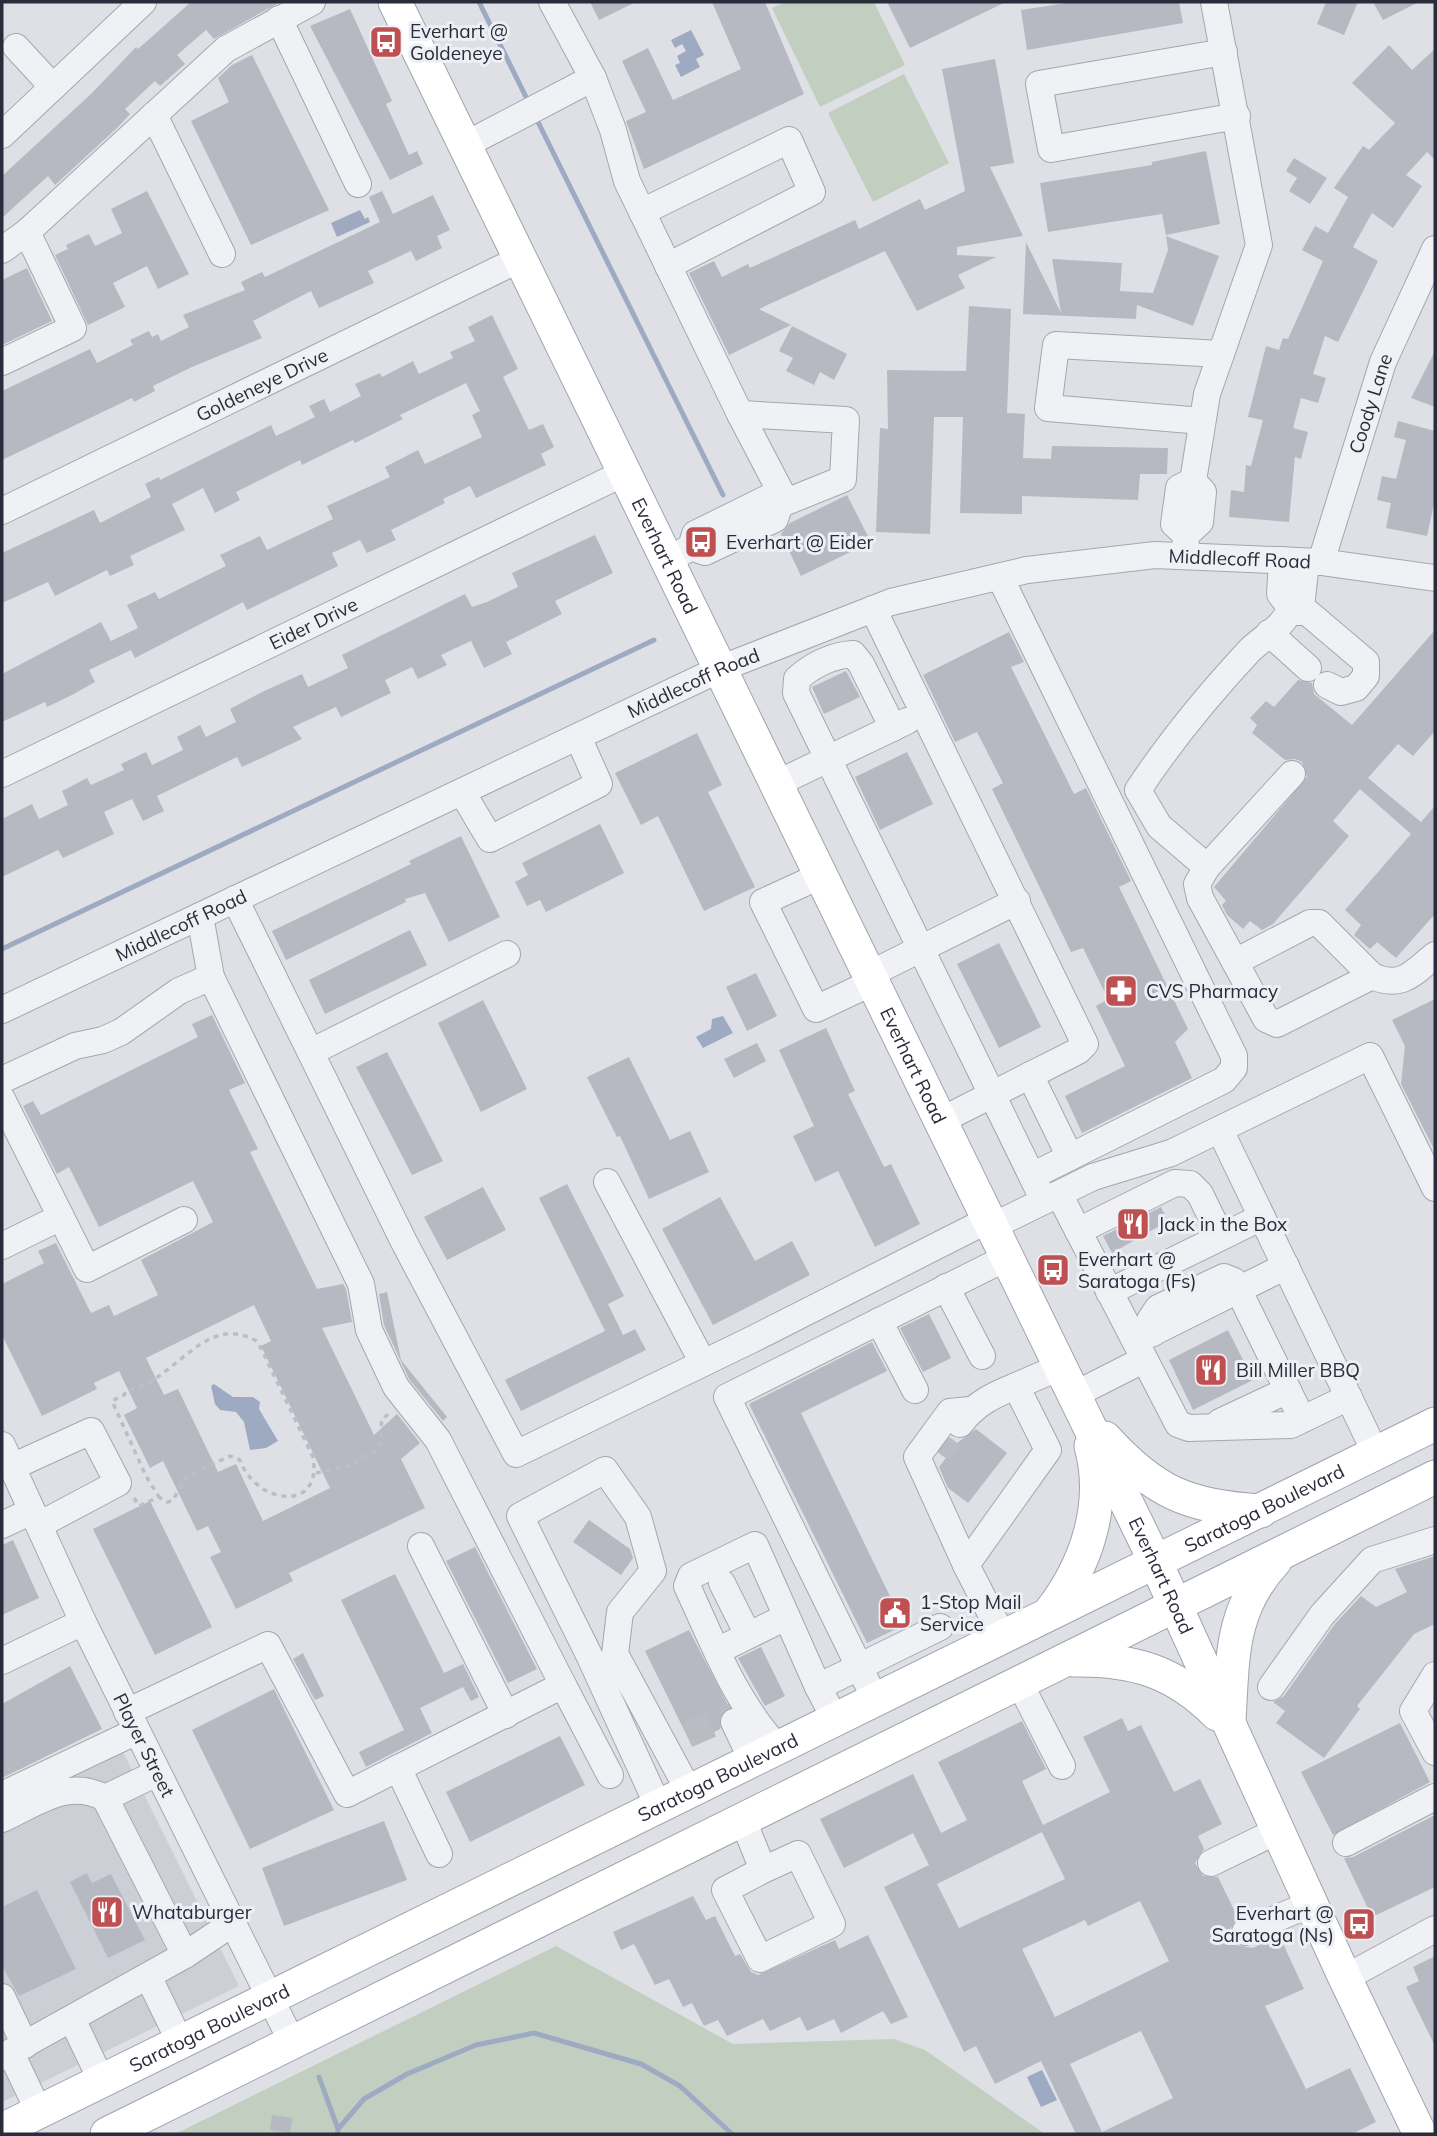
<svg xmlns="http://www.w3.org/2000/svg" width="1437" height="2136" font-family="Mulish,sans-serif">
<rect width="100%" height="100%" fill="#dee0e6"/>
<path fill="#cdcfd7" d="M122,1750L239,1986L2,2102V1807Z"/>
<path fill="#c2cfc0" d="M786,2H874L905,65L820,107L772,8Z
M904,74L949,163L873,202L828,113Z
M556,1946L733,2044L894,2039L925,2050L1045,2134H175Z"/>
<path fill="#9daac2" d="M691,30L704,55L696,59L700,67L681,77L675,65L680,63L677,56L686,51L682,44L675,48L671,40Z
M360,210L365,219L368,217L370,222L337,237L331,223Z
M723,1016L733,1033L703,1048L696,1037L711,1029L712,1019Z
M214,1384L233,1397H253L260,1402L259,1409L278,1441L266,1448L250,1450L244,1422L236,1412L220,1410L215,1404L211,1386Z
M1042,2070L1057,2100L1041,2107L1027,2077Z"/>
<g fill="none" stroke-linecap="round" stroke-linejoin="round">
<path stroke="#9daac2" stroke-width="5" d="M479,2L529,103
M536,118L723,495
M2,949L654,640
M319,2077L338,2129
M338,2134V2129L364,2099L407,2074L476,2045L534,2033L641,2064L680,2086L732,2134"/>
</g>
<path fill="#b6b9c2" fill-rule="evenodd" d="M191,2H280L214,39L206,30L177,55L185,64L160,86L155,81L125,109L130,114L117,128L55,185L48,176L2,218V176L92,93L136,47L138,49Z
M590,2H636L599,20Z
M712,2H765L804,94L644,169L626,121L646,112L622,61L648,48L673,100L741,69Z
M887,2H1006L910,48Z
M1073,2H1179L1183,23L1027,50L1021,10Z
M1326,2H1358L1344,35L1317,24Z
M1373,2H1419L1383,20Z
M350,9L392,101L386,104L409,155L417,151L423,164L390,180L310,26Z
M1389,45L1412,70L1435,49V160L1427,152L1406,175L1422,186L1393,228L1372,213L1353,247L1378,261L1338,342L1325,336L1313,374L1326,378L1318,403L1301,398L1293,428L1308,432L1301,459L1295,457L1289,522L1229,517L1231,490L1244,492L1246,465L1251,466L1263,420L1248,417L1266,346L1279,350L1283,338L1288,339L1323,261L1302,250L1315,226L1328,233L1348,197L1334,188L1363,146L1369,150L1395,123L1352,83Z
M252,55L329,210L251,245L191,121L229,102L218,78L232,65Z
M995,59L1014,163L990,167L1023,236L957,247V255L996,257L958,275L965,288L917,311L885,251L759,309L791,325L729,355L689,273L714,261L722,277L748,264L750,268L855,220L859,229L920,199L925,210L965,191L942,69Z
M1206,151L1220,224L1166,235L1162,214L1048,232L1040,183L1152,165V162Z
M1294,158L1327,178L1310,204L1289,191L1297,178L1286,171Z
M147,191L189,274L158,289L147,266L113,283L125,307L88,325L55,255L68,249L66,245L89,234L95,246L122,233L111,209Z
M382,191L393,214L433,195L450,230L437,236L442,248L416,261L411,251L368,271L374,283L319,308L311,291L280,307L253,321L262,338L192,367L153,386L155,391L134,402L132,398L2,460V391L90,349L97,363L133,345L130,340L149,331L152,337L158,334L161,341L189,327L183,315L245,290L241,282L262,272L265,277L380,222L369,197Z
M1166,236L1219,256L1193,326L1137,305L1136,319L1023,314L1026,242L1061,313L1052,259L1122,263L1120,291L1153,293L1168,250Z
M27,268L52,321L2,345V280Z
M969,306L1011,309L1007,413L1025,414L1023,458L1051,459L1052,446L1168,448L1167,474H1140L1138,500L1022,496V514L960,513L963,417H934L930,534L876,532L880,428L888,429L887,370L966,371Z
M492,315L518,369L503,377L529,430L543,424L554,447L541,454L546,465L476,498L470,486L443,499L445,503L391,530L396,540L367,553L360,540L332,553L338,566L247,610L243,602L135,658L131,650L89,670L95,682L72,695L47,707L45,702L2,722V674L101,622L111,641L138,628L127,605L155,592L159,599L226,566L220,555L260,536L267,550L333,519L327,506L390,477L385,467L418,450L425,464L482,437L472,415L480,411L466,383L400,415L403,419L355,443L353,440L302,465L300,460L236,492L240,500L215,513L203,488L172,504L185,530L130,556L134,565L110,576L107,570L55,596L48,582L2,603V553L94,510L100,523L151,497L145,484L159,477L160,480L271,425L276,436L315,417L309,406L324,399L330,412L361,396L355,384L380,373L382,377L413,361L419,374L453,358L450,352L475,341L468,327Z
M792,326L847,354L834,380L820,372L814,385L786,371L793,358L779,351Z
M1435,351V407L1411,398Z
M1398,421L1435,431V499L1427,536L1386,528L1391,503L1377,500L1382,476L1396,479L1406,440L1394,437Z
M847,495L871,542L801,576L781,534L790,523Z
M595,535L613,573L555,601L562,614L506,642L512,654L484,668L471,641L441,655L447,665L418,679L412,667L385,680L391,693L341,717L336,707L293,727L302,739L242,767L237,757L157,796L164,811L143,821L132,799L104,812L114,834L63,858L58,850L2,877V819L32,804L39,819L68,805L62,791L87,778L91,785L124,770L121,764L146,752L152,765L183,750L177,737L200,725L206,737L236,722L230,709L264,691L302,674L308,687L348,668L342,655L465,594L472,607L487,602L518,587L512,573Z
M1435,630V731L1413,756L1398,744L1368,778L1421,822L1435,806V914L1396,958L1377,942L1370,949L1354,935L1361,925L1345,910L1411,834L1360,789L1333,821L1349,836L1273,924L1262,930L1250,921L1243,929L1227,915L1222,905L1226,901L1214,887L1307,777L1302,762L1295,759L1285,760L1252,733L1257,725L1250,718L1266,701L1274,707L1298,680L1312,683L1314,694L1352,725Z
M1009,632L1024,662L1011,667L1074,794L1086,788L1131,881L1119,887L1188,1029L1175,1042L1192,1078L1082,1133L1065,1096L1125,1066L1096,1006L1108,999L1083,948L1071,952L992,789L1003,783L977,732L955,742L923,675Z
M846,671L860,697L824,714L812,687Z
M697,733L722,785L708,792L755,887L704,911L658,816L641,825L615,773Z
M907,752L933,804L880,830L855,777Z
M600,824L624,873L546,912L540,900L527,906L515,882L528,875L522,863Z
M461,836L500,917L449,942L425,893L405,899L406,902L286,960L272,931L411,864L409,861Z
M410,930L427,965L325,1014L309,980Z
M999,943L1041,1027L999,1048L957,964Z
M756,973L777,1016L747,1031L726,987Z
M1435,999V1151L1401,1084L1405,1046L1392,1020Z
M483,1000L527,1089L481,1112L438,1023Z
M212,1015L245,1083L229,1090L258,1149L250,1152L317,1289L343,1284L346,1289L352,1322L322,1328L374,1435L397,1414L420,1443L401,1459L425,1508L289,1573L293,1581L236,1609L210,1557L221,1552L208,1526L197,1531L163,1461L150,1468L124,1415L137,1408L119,1371L94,1383L97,1389L42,1416L2,1335V1284L44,1263L38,1251L56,1243L91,1313L109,1305L114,1316L158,1295L141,1260L213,1222L193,1181L99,1227L69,1167L57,1174L23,1106L33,1101L41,1115L198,1037L192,1024ZM254,1305L271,1341L261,1346L330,1488L263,1521L236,1464L218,1472L178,1389L164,1395L146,1358Z
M826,1028L855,1091L848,1094L884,1167L891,1164L920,1224L875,1247L838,1171L815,1182L793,1136L814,1126L779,1050Z
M757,1043L766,1061L734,1078L724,1059Z
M387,1052L443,1161L412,1175L356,1067Z
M629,1057L670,1140L690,1131L709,1172L649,1199L620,1136L617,1137L587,1077Z
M567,1184L624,1296L608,1304L623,1335L635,1329L646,1350L521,1411L505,1380L605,1331L539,1198Z
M483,1187L506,1230L447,1260L424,1217Z
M720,1197L755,1261L792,1241L810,1275L713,1325L662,1229Z
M1161,1207L1168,1221L1112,1253L1103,1236Z
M387,1292L401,1360L447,1417L443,1421L409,1379L384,1325L379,1294Z
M929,1314L951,1358L923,1372L900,1328Z
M1228,1330L1253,1380L1193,1410L1169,1360Z
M872,1342L887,1371L801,1413L904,1625L867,1643L749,1404Z
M976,1429L1007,1453L968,1503L948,1488L939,1467L946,1458L939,1453L951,1438L957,1443Z
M150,1501L212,1627L155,1655L93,1529Z
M589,1520L630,1549L633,1558L621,1575L573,1542Z
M13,1540L39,1598L2,1615V1545Z
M475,1547L537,1669L508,1683L446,1561Z
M1435,1556V1624L1414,1634L1357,1706L1360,1709L1324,1758L1276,1723L1285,1711L1273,1702L1284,1696L1334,1625L1361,1596L1376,1607L1407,1592L1395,1569Z
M395,1574L444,1673L463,1664L479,1697L471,1701L463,1687L420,1708L432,1733L366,1767L359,1752L404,1730L341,1600Z
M689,1630L729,1707L721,1714L720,1729L691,1744L645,1651Z
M761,1647L785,1696L765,1706L738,1658Z
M303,1653L324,1696L315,1700L293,1659Z
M70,1666L102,1729L2,1778V1704Z
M274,1689L334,1810L250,1849L192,1730Z
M1122,1718L1128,1731L1141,1725L1174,1792L1200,1779L1222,1824L1198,1836L1204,1849L1195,1863L1203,1876L1218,1877L1238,1918L1230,1929L1231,1939L1236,1945L1253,1948L1279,1935L1304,1989L1265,2006L1306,2089L1350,2068L1376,2122L1352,2134H1076L1041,2061L995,2084L976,2046L964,2052L884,1887L929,1865L913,1833L844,1868L820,1819L913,1774L941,1833L967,1820L938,1762L1022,1721L1046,1769L1022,1781L1043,1825L1110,1792L1083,1737ZM1042,1832L1065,1879L959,1928L937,1884ZM1140,1901L1169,1961L1055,2017L1022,1949L1085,1920L1088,1926ZM1141,2031L1173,2098L1102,2132L1070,2064Z
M1400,1723L1430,1782L1333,1835L1301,1772Z
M560,1736L585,1785L470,1842L446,1792Z
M1435,1815V1887L1372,1917L1344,1858L1353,1857Z
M384,1821L407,1880L284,1926L262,1868Z
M87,1873L92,1883L111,1874L145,1940L108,1958L70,1882Z
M37,1890L76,1969L19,1996L2,1966V1907Z
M693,1896L706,1920L715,1916L735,1956L740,1954L751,1972L758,1975L835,1940L839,1949L868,1935L908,2017L891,2024L883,2011L841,2033L834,2019L807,2031L800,2017L770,2031L763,2019L727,2036L718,2020L704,2026L692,2003L683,2007L669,1979L655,1985L634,1944L621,1950L613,1932Z
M1435,1956V2046L1406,1987L1419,1981L1413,1967Z
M272,2115L293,2118L290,2133L270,2130Z"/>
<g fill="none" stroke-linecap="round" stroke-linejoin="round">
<path stroke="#babcc4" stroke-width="26" stroke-dasharray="26 13" stroke-linecap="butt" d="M939,1453L950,1438
M687,1735L728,1717L734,1722"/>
<defs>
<g id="minor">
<path d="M279,19L358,184"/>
<path d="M16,47L53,87"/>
<path d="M1224,52L1039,84L1051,149L1237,116"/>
<path d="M593,78L613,130L627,181L740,414"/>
<path d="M154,115L222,254"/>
<path d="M2,135L143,2"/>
<path d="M465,145L593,78L552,2"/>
<path d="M642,212L789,140L812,192L668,266"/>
<path d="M2,250L27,232L226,49L312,2"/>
<path d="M2,362L73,328L27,232"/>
<path d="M1202,421L1048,408L1056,345L1221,354"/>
<path d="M1193,481L1207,394L1259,245L1214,2"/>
<path d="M780,504L786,502L843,479L846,420L740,414L786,502"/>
<path id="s1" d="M2,511L522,258"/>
<path d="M1185,556L1186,535L1200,522L1203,492L1193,481L1179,488L1174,524L1186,535"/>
<path d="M669,560L691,547L695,534L768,498L780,504L775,519L705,552L691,547"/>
<path d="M1282,560L1280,594L1290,607L1302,598L1306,562"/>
<path id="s2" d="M1321,562L1383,362L1435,249"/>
<path d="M1000,577L1234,1056V1068L1224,1080L1032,1176"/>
<path d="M873,609L1085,1044L1078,1051L940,1121"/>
<path d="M1289,612H1307L1366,662V676L1356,688L1341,692L1327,685"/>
<path d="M1269,633L1308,668"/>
<path d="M893,728L861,664L853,654C833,655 812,665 797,679L796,693L1044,1201"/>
<path id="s3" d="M2,774L626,472"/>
<path d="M1292,774L1207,867L1197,884L1200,898L1266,1019L1277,1024L1372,976C1402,989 1412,974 1435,955"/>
<path d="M778,783L907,721"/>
<path d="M462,792L490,839L599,784L578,737"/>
<path d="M1207,867L1159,826L1138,790C1171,740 1209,694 1250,650C1262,638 1287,625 1290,607"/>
<path d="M822,875L763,902L816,1009L873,982"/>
<path d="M235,899L404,1242L516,1454L753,1339L988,1220"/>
<path d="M200,916L211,977L361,1284L369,1330L396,1387L438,1440L563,1685"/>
<path d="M1235,962L1310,923H1319L1372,976"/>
<path d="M870,974L1017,901"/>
<path id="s4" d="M2,1010L722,668L891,602L1027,570L1155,555L1321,562L1435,578"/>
<path d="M311,1052L507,954"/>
<path d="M1030,1075L1070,1157"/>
<path d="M2,1080L75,1046L103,1040L121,1032L179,991L211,977"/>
<path d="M2,1099L87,1269L184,1220"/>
<path d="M1220,1130L1376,1454"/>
<path d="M607,1182L703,1363"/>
<path d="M1059,1194L1178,1424L1189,1428L1291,1425L1349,1397"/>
<path d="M991,1227L1093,1177L1171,1153L1370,1056L1435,1188"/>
<path d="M1078,1231L1175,1183L1190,1184L1200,1194L1221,1237"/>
<path d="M2,1246L61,1217"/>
<path d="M946,1287L982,1356"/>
<path d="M1109,1292L1262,1217"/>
<path d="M879,1321L915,1390"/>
<path d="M1153,1333L1150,1320L1158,1308L1224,1277L1234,1281L1302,1419"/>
<path d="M1140,1339L1286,1266"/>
<path d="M1074,1395L1143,1360"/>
<path d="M1220,1422L1288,1390"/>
<path d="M960,1424C975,1404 993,1395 1016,1386"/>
<path id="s5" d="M2,1445L83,1622L293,2044"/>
<path d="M12,1467L91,1431L118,1483L39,1525"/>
<path d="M2,1525L32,1511"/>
<path d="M421,1546L506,1715"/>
<path d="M966,1565L917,1457L950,1412L970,1410"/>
<path d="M722,1583L748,1635"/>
<path d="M1003,1637L966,1565L1048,1450L1016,1386L1060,1367"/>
<path d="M717,1651L786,1617"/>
<path d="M2,1661L83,1622"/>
<path d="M1435,1675L1413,1711L1435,1752"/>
<path d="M1019,1682L1062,1766"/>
<path d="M818,1687L940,1627"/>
<path d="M1271,1687L1322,1615L1372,1560L1435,1540"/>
<path d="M876,1701L727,1397L1006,1258"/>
<path d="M127,1712L268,1645L347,1794L563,1685L610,1775"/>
<path d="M734,1722L753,1762"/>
<path d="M779,1749C735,1702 714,1644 687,1586L691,1576L755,1545L818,1687L836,1721"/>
<path d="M398,1768L439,1854"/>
<path d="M157,1773L105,1798L185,1955L233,1923"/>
<path d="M2,1795L137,1731"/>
<path d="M659,1808L590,1657L520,1516L605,1470L638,1517L653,1571L620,1612L615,1654L690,1793"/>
<path d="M2,1819C37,1803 68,1778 105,1798"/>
<path d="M743,1820L763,1870L798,1854L832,1924L760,1959L725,1890L763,1870"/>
<path d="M1346,1843L1435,1797"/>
<path d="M1211,1863L1277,1831"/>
<path d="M1245,1932L1310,1904"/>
<path d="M148,1976L181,2044"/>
<path d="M1345,1978L1435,1929"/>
<path d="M2,1997L25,2045"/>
<path d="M72,2019L102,2082"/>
<path d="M11,2053L39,2112"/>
<path d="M2,2057L185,1955"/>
</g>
<g id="major">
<path id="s6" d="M395,2L1156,1563L1345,1978L1420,2134"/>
<path d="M1105,1438C1154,1492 1188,1507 1261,1511"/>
<path d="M1050,1612C1086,1566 1107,1505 1091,1446"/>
<path d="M1073,1660C1133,1659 1174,1671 1217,1714"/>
<path d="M1229,1720C1233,1657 1230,1610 1275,1561"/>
<path id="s7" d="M2,2130L1435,1424"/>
<path d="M107,2134L1435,1477"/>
</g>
</defs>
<use href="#minor" stroke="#a4a7af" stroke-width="28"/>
<use href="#major" stroke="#9fa4b0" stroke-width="35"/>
<path stroke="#bcbec5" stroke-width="3.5" stroke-dasharray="5 5" stroke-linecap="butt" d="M316,1473L349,1466L375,1451L379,1446L382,1419L389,1414
M134,1498L139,1506L159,1497L146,1476L112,1401L124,1395L127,1390C173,1385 205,1309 258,1342L313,1457C323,1513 256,1505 240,1460L230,1456L188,1476L172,1501L167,1502L159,1497"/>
<use href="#minor" stroke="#f0f1f5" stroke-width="26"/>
<use href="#major" stroke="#fff" stroke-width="33"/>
</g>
<defs>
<symbol id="bus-square" viewBox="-11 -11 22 22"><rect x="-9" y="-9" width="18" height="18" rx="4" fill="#be5052" stroke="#edeff4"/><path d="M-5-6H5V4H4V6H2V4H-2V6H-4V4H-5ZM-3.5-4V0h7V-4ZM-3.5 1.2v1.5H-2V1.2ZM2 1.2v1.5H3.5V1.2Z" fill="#fff"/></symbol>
<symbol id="pharmacy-square" viewBox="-11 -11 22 22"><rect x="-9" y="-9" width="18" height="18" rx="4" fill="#be5052" stroke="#edeff4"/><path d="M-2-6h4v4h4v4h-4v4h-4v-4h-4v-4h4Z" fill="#fff"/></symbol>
<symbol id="restaurant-square" viewBox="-11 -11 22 22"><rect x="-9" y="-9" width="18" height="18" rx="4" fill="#be5052" stroke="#edeff4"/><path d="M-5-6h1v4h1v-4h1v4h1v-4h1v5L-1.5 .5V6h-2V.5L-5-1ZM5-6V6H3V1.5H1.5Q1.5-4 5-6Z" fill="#fff"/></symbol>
<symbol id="civic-square" viewBox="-11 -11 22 22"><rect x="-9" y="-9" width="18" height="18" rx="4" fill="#be5052" stroke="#edeff4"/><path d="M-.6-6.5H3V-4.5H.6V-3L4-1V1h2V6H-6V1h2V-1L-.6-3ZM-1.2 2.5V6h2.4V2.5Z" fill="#fff"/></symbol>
</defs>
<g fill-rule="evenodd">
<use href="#bus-square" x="367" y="23" width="38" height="38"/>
<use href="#bus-square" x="682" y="523" width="38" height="38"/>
<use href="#pharmacy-square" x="1102" y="972" width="38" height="38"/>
<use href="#restaurant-square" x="1114" y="1205" width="38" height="38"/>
<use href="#bus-square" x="1034" y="1251" width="38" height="38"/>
<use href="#restaurant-square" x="1192" y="1351" width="38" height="38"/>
<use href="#civic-square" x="876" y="1594" width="38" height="38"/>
<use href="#restaurant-square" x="88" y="1893" width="38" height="38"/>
<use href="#bus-square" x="1340" y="1905" width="38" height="38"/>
</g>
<g text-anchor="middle" stroke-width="6" stroke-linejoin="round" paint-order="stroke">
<g font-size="19" fill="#292d3b" stroke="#edeff4" text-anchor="start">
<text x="410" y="38">Everhart @<tspan x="410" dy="22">Goldeneye</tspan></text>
<text x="726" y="549">Everhart @ Eider</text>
<text x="1146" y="998">CVS Pharmacy</text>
<text x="1158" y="1231">Jack in the Box</text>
<text x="1078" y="1266">Everhart @<tspan x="1078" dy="22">Saratoga (Fs)</tspan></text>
<text x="1236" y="1377">Bill Miller BBQ</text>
<text x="920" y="1609">1-Stop Mail<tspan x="920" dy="22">Service</tspan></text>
<text x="132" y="1919">Whataburger</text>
<text x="1334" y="1920" text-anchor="end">Everhart @<tspan x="1334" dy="22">Saratoga (Ns)</tspan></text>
</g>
<g font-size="19" fill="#292d3b" stroke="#edeff4">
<text dy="7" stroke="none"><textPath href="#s1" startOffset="289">Goldeneye Drive</textPath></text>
<text dy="7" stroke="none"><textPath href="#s2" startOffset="166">Coody Lane</textPath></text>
<text dy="7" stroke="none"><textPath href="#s6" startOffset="616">Everhart Road</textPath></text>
<text dy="7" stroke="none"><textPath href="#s4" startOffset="1332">Middlecoff Road</textPath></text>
<text dy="7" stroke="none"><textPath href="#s3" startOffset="346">Eider Drive</textPath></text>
<text dy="7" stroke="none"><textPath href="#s4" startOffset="765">Middlecoff Road</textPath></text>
<text dy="7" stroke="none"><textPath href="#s4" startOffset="198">Middlecoff Road</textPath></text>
<text dy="7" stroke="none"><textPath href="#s6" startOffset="1183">Everhart Road</textPath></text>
<text dy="7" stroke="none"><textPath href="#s7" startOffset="1407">Saratoga Boulevard</textPath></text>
<text dy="7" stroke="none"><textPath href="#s6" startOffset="1750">Everhart Road</textPath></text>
<text dy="7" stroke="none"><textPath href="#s5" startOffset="332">Player Street</textPath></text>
<text dy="7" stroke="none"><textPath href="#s7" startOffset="798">Saratoga Boulevard</textPath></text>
<text dy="7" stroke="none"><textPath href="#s7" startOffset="231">Saratoga Boulevard</textPath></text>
</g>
</g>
<rect width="1437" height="2136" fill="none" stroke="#292d3b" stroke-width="7"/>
</svg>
